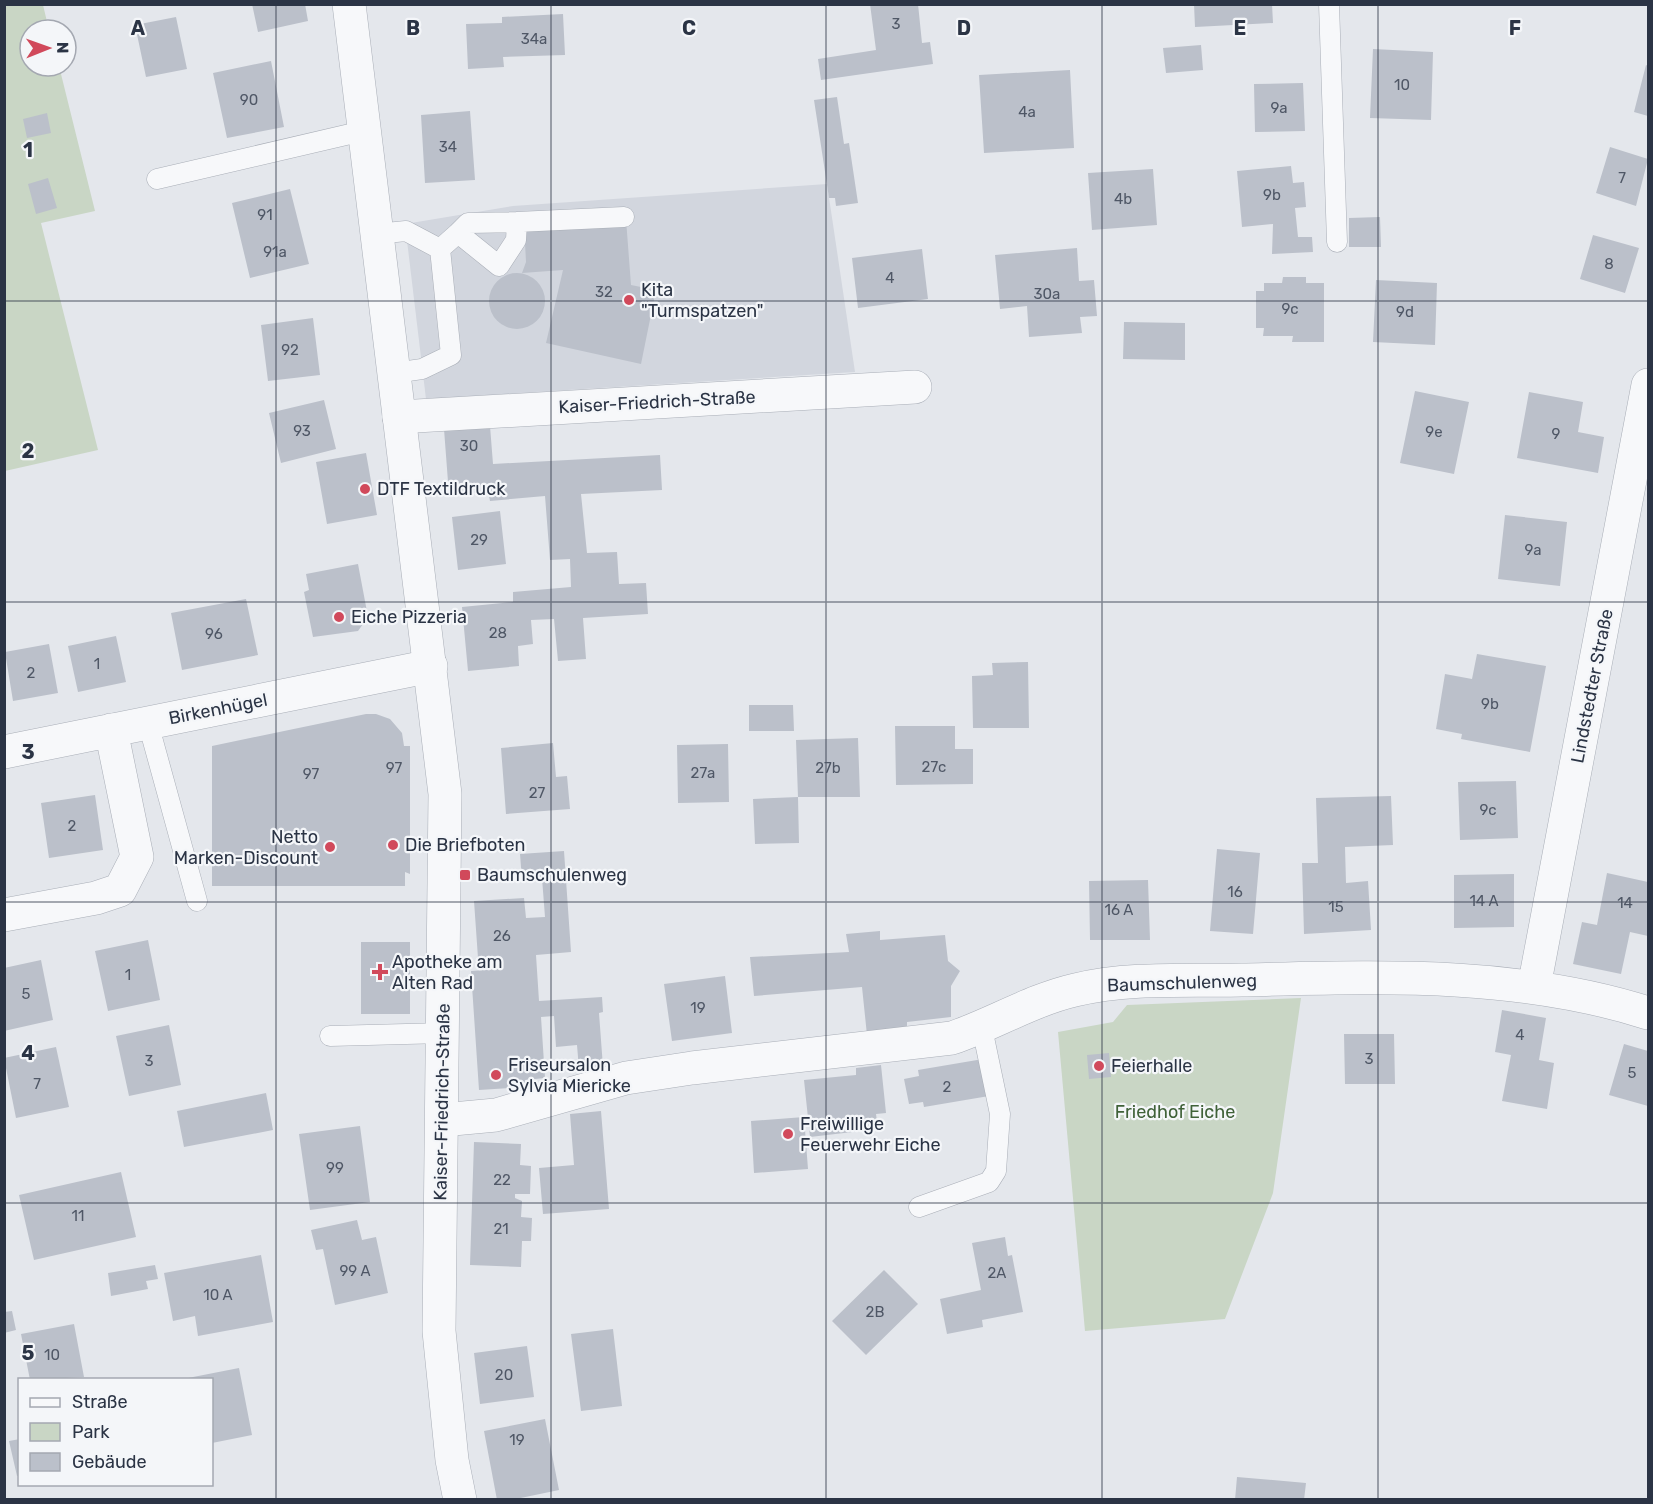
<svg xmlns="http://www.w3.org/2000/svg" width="1653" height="1504" font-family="Rubik,sans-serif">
<rect width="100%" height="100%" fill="#e4e7ec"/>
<path fill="#d2d6de" d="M827,184L855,372L426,399L405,224L513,206Z"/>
<path fill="#c9d6c5" d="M4,5H43L49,30H30V66H59L95,211L41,223L98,450L5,471Z
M1301,998L1273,1193L1225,1319L1085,1331L1058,1032L1113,1022L1127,1005Z"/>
<path fill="#bbc0ca" d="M252,4H305L308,21L258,32Z
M870,4H918L922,43L930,42L933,64L821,80L818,59L876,50Z
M1194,4H1272L1273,23L1195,27Z
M563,14L565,55L503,57L504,67L468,69L466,24L502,23V17Z
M176,17L187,69L146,77L135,25Z
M1201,45L1203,70L1166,73L1163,48Z
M1373,49L1433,52L1431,120L1370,118Z
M271,61L284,127L227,138L213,73Z
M1646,65L1648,66V116L1634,112Z
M1070,70L1074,148L984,153L979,75Z
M1303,83L1305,131L1255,132L1254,84Z
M837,97L844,144L849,143L858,203L836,206L835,198H829L814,100Z
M470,111L475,180L425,183L421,115Z
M47,113L51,133L27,138L23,119Z
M1610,147L1648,159L1636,206L1596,193Z
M1291,166L1293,183L1304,182L1306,207L1295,208L1298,237H1312L1313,252L1272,254L1273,224L1242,227L1237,171Z
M1153,169L1157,225L1092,230L1088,173Z
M48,178L57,208L36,214L28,184Z
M290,189L309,264L250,278L232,203Z
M1380,217L1381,247H1349V218Z
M626,219L631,285L656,290L641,364L546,343L563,270L522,273L526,262L524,223Z
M1593,235L1639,248L1625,293L1580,279Z
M1077,248L1079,281L1094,280L1097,316L1080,317L1082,333L1029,337L1027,306L1000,309L995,255Z
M922,249L928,299L858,308L852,258Z
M489 301a28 28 0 1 1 56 0a28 28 0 1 1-56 0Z
M1283,277H1306V283H1324V342H1292L1293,336H1263L1264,328H1256V291H1264V283H1282Z
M1376,280L1437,283L1435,345L1373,342Z
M313,318L320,375L268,381L261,325Z
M1124,322L1185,323V360L1123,359Z
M1415,391L1469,402L1454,474L1400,463Z
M1529,392L1583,402L1578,432L1604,437L1598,473L1517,458Z
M324,400L336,449L281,463L269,413Z
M490,426L493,464L660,455L662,490L581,494L587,553L617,552L619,584L646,583L648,614L583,618L586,659L558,661L554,619L531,620L533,644L518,646L519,666L468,671L462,607L513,602V592L571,587L570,559L550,560L545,496L490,501L488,491L449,495L444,429Z
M366,453L377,515L327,524L316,462Z
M500,511L506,564L458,570L452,517Z
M1505,515L1567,522L1560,586L1498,579Z
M358,564L368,617L358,631L313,637L304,592L309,590L306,574Z
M246,599L258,655L182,670L171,613Z
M116,636L126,682L78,692L68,646Z
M49,644L58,693L13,701L5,652Z
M1477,654L1546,666L1530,752L1461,739L1462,734L1436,729L1445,674L1472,679Z
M1028,662L1029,728H973L972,676L993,675L992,663Z
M749,705H793L794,731H749Z
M366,714H376L390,719L402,733L404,746H410V874L405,872V886H212V746Z
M895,726H955V749H973V784L896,785Z
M858,738L860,797H798L799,843L755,844L753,799L798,797L796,740Z
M553,743L556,777L567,776L570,809L506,814L501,748Z
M728,744L729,802L678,803L677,745Z
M1516,781L1518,838L1460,840L1458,782Z
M95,795L103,850L49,858L41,803Z
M1391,796L1393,845L1345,847L1346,883L1368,881L1371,930L1304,934L1302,863H1318L1316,798Z
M1217,849L1260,853L1253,934L1210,931Z
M564,851L571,952L536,955L539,1001L602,997L603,1012L599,1013L603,1067L579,1069L577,1045L556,1047L554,1016L541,1017L545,1078L525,1080L526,1087L479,1090L471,971L498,969L497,957L478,958L474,901L524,898L526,918L545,917L542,878L522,880L520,854Z
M1607,873L1648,882V936L1630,932L1621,974L1573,964L1582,922L1597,925Z
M1514,874V927L1454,928V875Z
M1148,880L1150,940H1090L1089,881Z
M880,931V940L945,935L948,961L960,971L951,986V1017L907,1022V1030L867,1035L862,987L754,996L750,957L849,952L846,934Z
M148,940L160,1000L108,1011L95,951Z
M361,942H410V1014H361Z
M41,960L53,1020L4,1031V968Z
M725,976L732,1033L672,1041L664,984Z
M1502,1010L1546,1018L1539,1060L1554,1063L1547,1109L1502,1101L1511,1055L1495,1052Z
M169,1025L181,1085L129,1096L116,1036Z
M1344,1034H1394L1395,1084H1345Z
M1624,1044L1648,1051V1106L1609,1095Z
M56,1047L69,1107L16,1118L4,1058Z
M1109,1053L1111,1077L1089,1079L1087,1055Z
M983,1059L989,1096L924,1107L923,1102L909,1104L904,1079L919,1076L918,1070Z
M881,1065L886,1113L876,1114L878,1129L810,1137L804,1080L856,1075V1068Z
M266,1093L273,1130L184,1147L177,1111Z
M601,1111L609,1209L543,1214L539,1168L574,1165L570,1114Z
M804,1117L808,1169L754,1173L751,1121Z
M360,1126L370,1202L310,1210L299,1134Z
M474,1142L521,1144L520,1165L531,1166L530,1194H515V1198L522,1201L521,1217L532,1218L531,1241H522L521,1267L470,1265Z
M121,1172L136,1237L34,1260L19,1195Z
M357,1220L362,1240L376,1237L388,1293L335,1305L323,1249L316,1250L311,1230Z
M1005,1237L1008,1256L1012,1255L1023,1312L982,1320L983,1327L947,1334L940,1299L981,1290L972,1243Z
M261,1255L273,1322L198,1336L195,1316L173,1321L164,1273Z
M155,1265L158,1279L146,1281L148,1289L111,1296L108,1273Z
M884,1270L918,1304L866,1355L832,1321Z
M12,1311L16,1330L4,1333V1312Z
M74,1324L84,1377L30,1380L21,1334Z
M613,1329L622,1406L581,1411L571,1334Z
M527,1346L534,1397L480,1404L474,1353Z
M239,1368L252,1435L212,1443V1380L188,1378Z
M545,1419L559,1490L511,1500H497L484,1431Z
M20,1439V1475L17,1476L9,1441Z
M1237,1477L1306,1483L1304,1500H1235Z"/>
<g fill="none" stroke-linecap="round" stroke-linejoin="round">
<defs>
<path id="service" d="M1329,4L1337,242
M157,179L363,131
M517,222L624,217
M376,234L406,231L440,249L451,355L422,369L394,373
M440,249L458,233L499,266L516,240L517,222L468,223L458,233
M148,723L197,901
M330,1036L444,1033
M919,1207L989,1182L996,1171L1000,1114L982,1028"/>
<path id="minor" d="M399,417L915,387
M4,752L431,666
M4,915L96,898L120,890L137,857L111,730
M1534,987L1648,385
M442,1120L496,1115L626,1078L692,1068L952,1038C993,1024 1032,1000 1075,990C1129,977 1187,981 1242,980C1379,977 1517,971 1648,1013"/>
<path id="tertiary" d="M349,4L445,794L439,1331L452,1460L460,1500"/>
</defs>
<use href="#service" stroke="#a9aeb7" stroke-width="21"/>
<use href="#minor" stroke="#a9aeb7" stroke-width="34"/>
<use href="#tertiary" stroke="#a9aeb7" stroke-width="34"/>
<use href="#service" stroke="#f7f8fa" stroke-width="20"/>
<use href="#minor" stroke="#f7f8fa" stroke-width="33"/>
<use href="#tertiary" stroke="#f7f8fa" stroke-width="33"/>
</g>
<path fill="none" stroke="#2b3445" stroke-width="1.5" stroke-opacity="0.55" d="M276,4V1500M551,4V1500M826,4V1500M1102,4V1500M1378,4V1500M4,301H1648M4,602H1648M4,902H1648M4,1203H1648"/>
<g fill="#d1495b" stroke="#f4f6f9" stroke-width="2">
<circle cx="629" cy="300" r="6"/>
<circle cx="365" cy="489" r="6"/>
<circle cx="339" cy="617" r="6"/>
<circle cx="393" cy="845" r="6"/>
<circle cx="330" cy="847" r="6"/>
<rect x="459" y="869" width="12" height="12" rx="3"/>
<path d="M377 963h6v6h6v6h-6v6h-6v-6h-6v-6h6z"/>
<circle cx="1099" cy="1066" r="6"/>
<circle cx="496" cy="1075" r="6"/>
<circle cx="788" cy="1134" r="6"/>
</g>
<g text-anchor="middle" stroke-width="4.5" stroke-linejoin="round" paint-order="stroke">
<g font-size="15" fill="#4f5766">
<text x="896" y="29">3</text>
<text x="534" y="44">34a</text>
<text x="1402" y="90">10</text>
<text x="249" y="105">90</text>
<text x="1279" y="113">9a</text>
<text x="1027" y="117">4a</text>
<text x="448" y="152">34</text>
<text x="1622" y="183">7</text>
<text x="1272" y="200">9b</text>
<text x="1123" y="204">4b</text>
<text x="265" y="220">91</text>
<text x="275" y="257">91a</text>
<text x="1609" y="269">8</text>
<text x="890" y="283">4</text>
<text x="604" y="297">32</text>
<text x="1047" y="299">30a</text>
<text x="1290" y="314">9c</text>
<text x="1405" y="317">9d</text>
<text x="290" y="355">92</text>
<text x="302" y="436">93</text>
<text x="1434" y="437">9e</text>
<text x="1556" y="439">9</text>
<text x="469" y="451">30</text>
<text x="479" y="545">29</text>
<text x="1533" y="555">9a</text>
<text x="498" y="638">28</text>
<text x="214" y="639">96</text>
<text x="97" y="669">1</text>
<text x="31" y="678">2</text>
<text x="1490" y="709">9b</text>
<text x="934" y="772">27c</text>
<text x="394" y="773">97</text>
<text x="828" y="773">27b</text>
<text x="703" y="778">27a</text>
<text x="311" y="779">97</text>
<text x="537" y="798">27</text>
<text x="1488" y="815">9c</text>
<text x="72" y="831">2</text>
<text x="1235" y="897">16</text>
<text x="1484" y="906">14 A</text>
<text x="1625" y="908">14</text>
<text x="1336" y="912">15</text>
<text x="1119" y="915">16 A</text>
<text x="502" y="941">26</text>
<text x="128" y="980">1</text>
<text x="26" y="999">5</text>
<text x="698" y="1013">19</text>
<text x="1520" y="1040">4</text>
<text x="1369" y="1064">3</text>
<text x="149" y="1066">3</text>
<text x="1632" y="1078">5</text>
<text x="37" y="1089">7</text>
<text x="947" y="1092">2</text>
<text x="335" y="1173">99</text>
<text x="502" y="1185">22</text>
<text x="78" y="1221">11</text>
<text x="501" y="1234">21</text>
<text x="355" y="1276">99 A</text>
<text x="997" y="1278">2A</text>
<text x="218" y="1300">10 A</text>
<text x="875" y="1317">2B</text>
<text x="52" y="1360">10</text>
<text x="504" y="1380">20</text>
<text x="517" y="1445">19</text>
</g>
<g font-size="18" fill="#2b3445" stroke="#f4f6f9" text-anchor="start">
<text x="641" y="296">Kita<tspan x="641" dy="21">"Turmspatzen"</tspan></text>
<text x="377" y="495">DTF Textildruck</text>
<text x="351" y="623">Eiche Pizzeria</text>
<text x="318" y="843" text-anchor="end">Netto<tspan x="318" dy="21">Marken-Discount</tspan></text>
<text x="405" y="851">Die Briefboten</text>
<text x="477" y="881">Baumschulenweg</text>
<text x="392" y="968">Apotheke am<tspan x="392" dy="21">Alten Rad</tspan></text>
<text x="508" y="1071">Friseursalon<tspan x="508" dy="21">Sylvia Miericke</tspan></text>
<text x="1111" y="1072">Feierhalle</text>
<text x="800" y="1130">Freiwillige<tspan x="800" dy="21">Feuerwehr Eiche</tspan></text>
</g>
<g font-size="18" fill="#2b3445" stroke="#f4f6f9">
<text transform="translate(657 402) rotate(-3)" y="6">Kaiser-Friedrich-Straße</text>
<text transform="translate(1592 686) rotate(-79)" y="6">Lindstedter Straße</text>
<text transform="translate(218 709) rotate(-11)" y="6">Birkenhügel</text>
<text transform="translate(1182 983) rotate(-2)" y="6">Baumschulenweg</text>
<text transform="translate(442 1102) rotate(-89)" y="6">Kaiser-Friedrich-Straße</text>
</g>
<g font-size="18" fill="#3f6138" stroke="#f4f6f9">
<text x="1175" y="1118">Friedhof Eiche</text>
</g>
</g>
<g font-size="20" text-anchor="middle" font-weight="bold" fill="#2b3445" stroke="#f4f6f9" stroke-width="4.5" stroke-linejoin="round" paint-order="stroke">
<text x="138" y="35">A</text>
<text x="413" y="35">B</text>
<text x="689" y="35">C</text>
<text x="964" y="35">D</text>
<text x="1240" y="35">E</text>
<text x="1515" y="35">F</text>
<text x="28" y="157">1</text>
<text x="28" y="458">2</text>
<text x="28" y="759">3</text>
<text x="28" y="1060">4</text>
<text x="28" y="1360">5</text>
</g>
<rect width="1653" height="1504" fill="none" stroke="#2b3445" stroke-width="12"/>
<rect x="18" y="1378" width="195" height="108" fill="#f4f6f9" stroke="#a4a8b1" stroke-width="1.5"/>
<rect x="30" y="1398" width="30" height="9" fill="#f7f8fa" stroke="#a4a8b1" stroke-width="1.5"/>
<text x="72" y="1408" font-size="18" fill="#2b3445">Straße</text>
<rect x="30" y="1423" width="30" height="18" fill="#c9d6c5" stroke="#a4a8b1" stroke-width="1.5"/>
<text x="72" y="1438" font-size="18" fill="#2b3445">Park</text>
<rect x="30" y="1453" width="30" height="18" fill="#bbc0ca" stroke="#a4a8b1" stroke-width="1.5"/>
<text x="72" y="1468" font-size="18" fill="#2b3445">Gebäude</text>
<g transform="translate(48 48) rotate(89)"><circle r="28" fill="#f4f6f9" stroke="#a4a8b1" stroke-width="1.5"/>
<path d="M0-4.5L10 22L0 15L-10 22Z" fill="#d1495b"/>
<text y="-9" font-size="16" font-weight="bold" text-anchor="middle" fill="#2b3445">N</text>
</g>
</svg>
